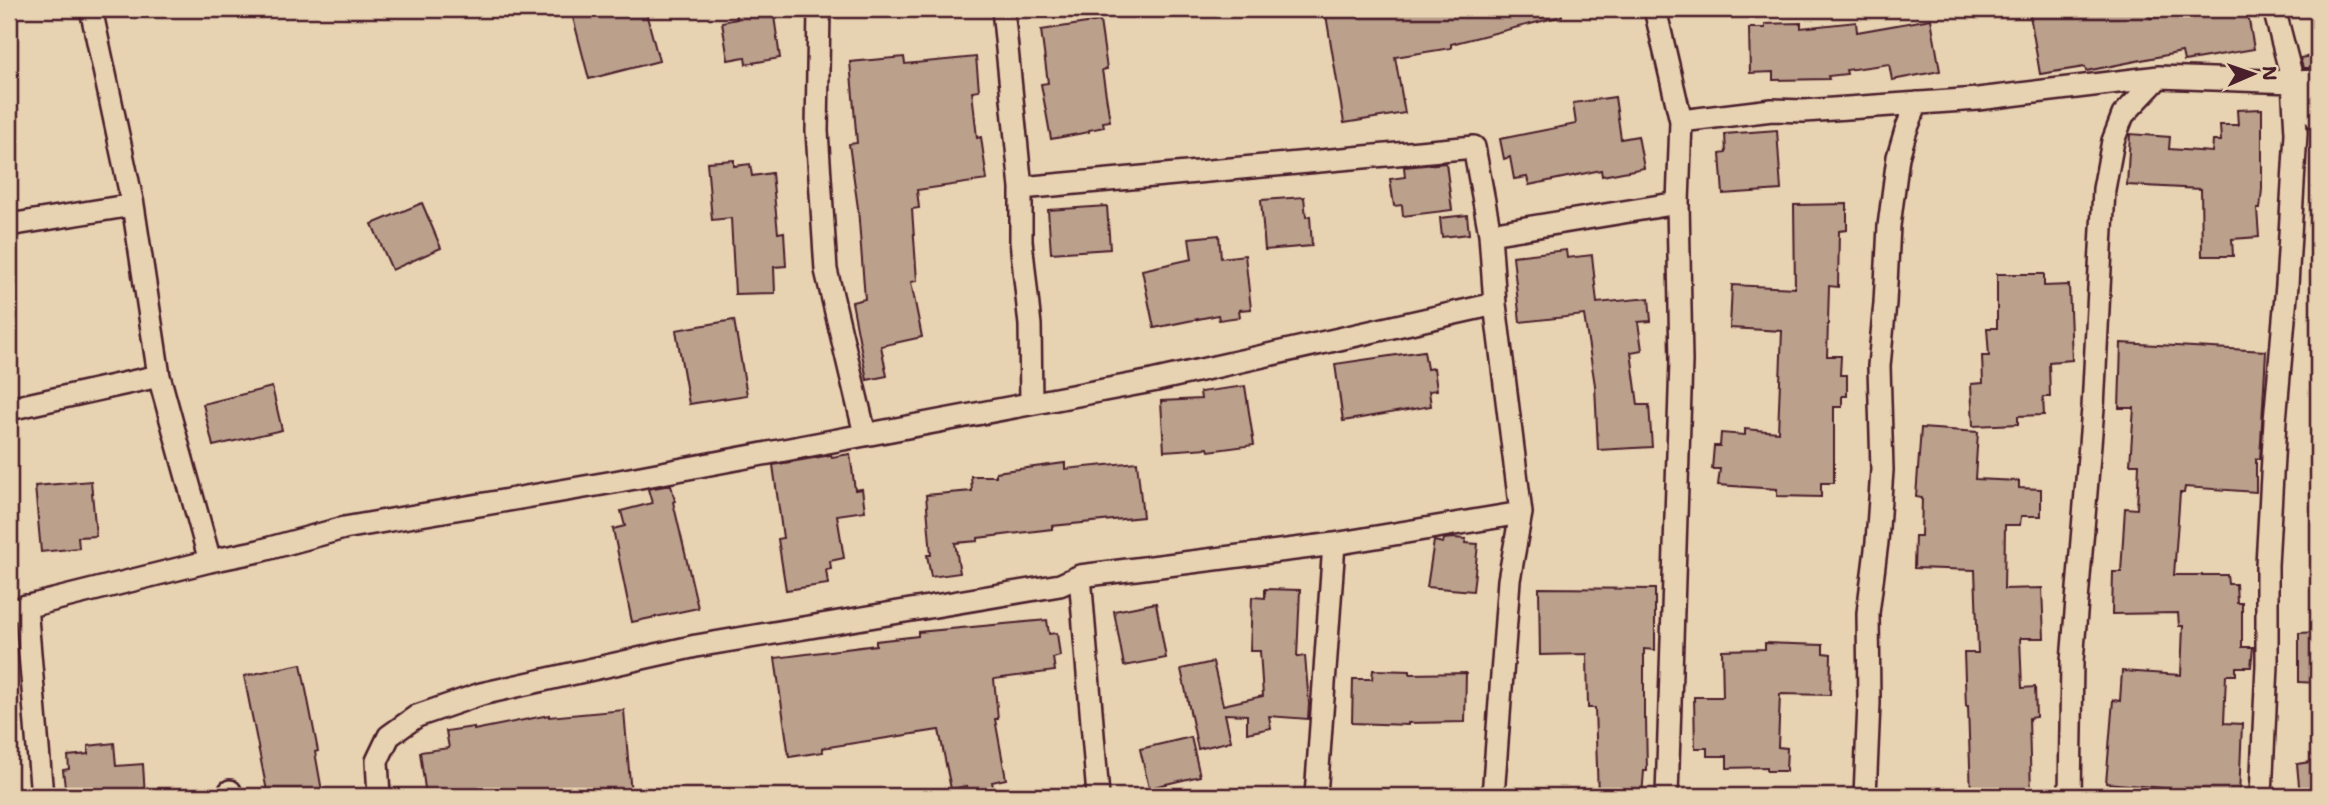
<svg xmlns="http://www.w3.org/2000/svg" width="2327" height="805" font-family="'Shantell Sans',sans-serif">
<rect width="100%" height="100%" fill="#e7d2b1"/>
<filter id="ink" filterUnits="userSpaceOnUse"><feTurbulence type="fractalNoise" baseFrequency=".0143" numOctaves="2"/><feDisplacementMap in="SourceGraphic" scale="14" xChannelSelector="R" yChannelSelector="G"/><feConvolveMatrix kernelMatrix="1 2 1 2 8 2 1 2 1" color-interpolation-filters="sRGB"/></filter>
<g filter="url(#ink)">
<path fill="#bba08c" stroke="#4a1f2b" stroke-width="2" d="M593,9H645L659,61L589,79L572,14Z
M734,9H773L780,58L746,64L745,57L728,60L722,22L737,19Z
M1325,9H1561L1562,16L1451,44V48L1395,57L1405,113L1344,123Z
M2029,9H2148L2150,18L2203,9H2247L2254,49L2184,61L2182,52L2086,71L2085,67L2040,74Z
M1931,19L1940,71L1892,80L1889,64L1846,70L1847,74L1828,76L1829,79L1773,80V72L1750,73L1749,28H1765V24L1801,23V28L1856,22L1857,32Z
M1100,21L1107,69L1102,70L1110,121L1103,122L1104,127L1089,130V132L1051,139L1041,84L1048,83L1041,30Z
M2318,55V68H2303L2300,58Z
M904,57L905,64L976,57L979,90L972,91L977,138L981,137L987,180L917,190L919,208L912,209L917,281L911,282L922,337L881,346L887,376L867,380L852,302L865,299L858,208L849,144L857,143L850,62Z
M1615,97L1621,139L1638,136L1644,168L1602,176L1601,170L1529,185L1527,177L1514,179L1510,157L1504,159L1500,139L1576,124L1573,103Z
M2262,109V189L2260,209H2257L2259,237L2232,239L2233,256H2202L2201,189L2127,185L2130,134L2170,137L2169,149L2212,152L2213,141H2221L2220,125H2238L2237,110Z
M1777,130L1781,190L1723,194L1720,154L1726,153L1725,134Z
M734,160V166L750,164L752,176L772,173L778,233L784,232L786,266L774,267L775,293L735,294L731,218L712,220L707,162Z
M1446,163L1452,210L1403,216L1402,205L1394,206L1390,179L1405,177L1404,167Z
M1304,197L1306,217L1310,216L1312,246L1265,250L1261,200Z
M422,203L441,248L392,270L372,224Z
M1847,204V230L1839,231L1838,287L1829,286L1827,356H1841L1840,375H1847V396H1842V407H1834V483H1821V497L1777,496V489L1718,485L1720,469H1712L1714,446H1720L1721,433L1745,435V429L1778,432L1782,331L1730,328L1732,285L1795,288L1794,205Z
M1107,206L1110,249L1051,253L1048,210Z
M1467,215L1469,234L1442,237L1440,218Z
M1219,235L1221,258L1245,255L1251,309L1239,310L1240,317L1219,320L1218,315L1154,328L1142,270L1192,259L1189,238Z
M1566,250L1567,258L1592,255L1597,303L1649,298L1651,321L1638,322L1642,350L1631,352L1638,405H1649L1652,447L1598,450L1595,385L1584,315L1520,322L1513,256Z
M1997,274H2044V286L2069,285L2072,360L2049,362L2050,397H2043L2044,415L2018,416V424L1973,426L1971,384L1983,383L1982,356H1989L1987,328H1997Z
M734,320L747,395L689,404L676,330Z
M2121,343L2266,351L2260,459H2256V492L2185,487L2184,493H2180L2174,575H2227L2228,584H2236L2237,603H2242V647H2253L2251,667H2236V675H2226L2224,723L2242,724L2239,796L2174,792V789L2106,783L2113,700L2120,701L2122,671L2181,675L2183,626H2179L2178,613L2112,614L2113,572H2121L2125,508L2137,509L2139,464H2130L2134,408H2119Z
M1424,351L1427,369L1434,368L1437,390L1429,391L1431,406L1343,421L1335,364Z
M1245,386L1254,445L1209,451L1208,448L1164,451L1161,401L1201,399L1200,392Z
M272,387L282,430L213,446L203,404Z
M1921,428L1978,432L1975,479L2019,481V488L2041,489V516H2021L2020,525H2005L2004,589L2042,588L2044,638H2020L2022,688L2035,687L2036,717L2029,718L2031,796H1971L1968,706H1966L1964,653H1978L1975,570L1914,568L1915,536H1921L1922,498L1916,497Z
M850,454L855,490L862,489L865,511L837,515L844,558L830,561L831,569L826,570L828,584L786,590L778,539L783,538L773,465L831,455L832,457Z
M1137,462L1143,517L1052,526V529L978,538V541L955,543L960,573L931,577L927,555H931L926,495L972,491L971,476H996V472L1065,463V469Z
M91,481L96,536L78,537L79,548L41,552L35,486Z
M671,485L675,501L673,502L698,608L632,622L613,529L625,526L621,511L652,503L648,489Z
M1453,538L1466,539L1465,543L1478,544L1473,591L1427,587L1434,541L1443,543L1444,539Z
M1539,588L1655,589V650L1644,649V719H1646L1647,771H1644L1642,796H1598L1595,708H1588L1587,654L1540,655Z
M1265,589L1300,590L1297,657L1305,656L1309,704L1308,719L1269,716L1271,728L1247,733V715L1225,714L1231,741L1198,749L1181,669L1213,662L1223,705L1263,696L1260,651H1250L1252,597L1265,598Z
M1156,603L1166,658L1124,666L1114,611Z
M1047,620L1049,634L1057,633L1060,656L1053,658L1055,671L994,679L998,719H995L1006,779L992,782L995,796H969L967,786L951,789L939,730L822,748L823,752L789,757L775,658L876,645V641L918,636V632Z
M2318,632V683L2299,682V633Z
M1765,643L1823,645V653L1831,654L1830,695L1780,694L1778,747L1787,748L1786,771H1767V767L1727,768V756H1707V748H1695L1694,697H1723L1722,650L1765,649Z
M301,664L318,751L315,752L322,791L297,796H268L244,676Z
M1373,670L1410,671V674L1466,673L1465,722L1408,723V725L1352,723L1353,679H1372Z
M624,710L631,795L426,796L420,752L449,748L446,731L474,727V730L549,715V717Z
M1191,737L1200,776L1149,788L1140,749Z
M114,743L116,766L143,764L145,796H66L63,770L69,769L68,756L88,754V746Z
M2318,761V796H2300L2297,764Z"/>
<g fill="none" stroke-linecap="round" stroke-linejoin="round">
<defs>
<path id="street" d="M91,9L133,205L159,376L210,561
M819,9L817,131L826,270L865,434
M1003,9L1021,188V241L1030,325L1031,403
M1655,9L1681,121
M2294,83L2318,120
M1021,188L1474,147L1490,234L1495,304L1521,513L1509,580L1493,796
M9,225L133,205
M1490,234L1678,203L1681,121L1772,110L1804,111L1978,99L2159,77L2293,82L2318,81
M9,409L159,376
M1080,576L1098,796
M26,606L42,796
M9,611L210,561L259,551L344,528L614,482L1152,381L1495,304
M230,791V796
M379,796L377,761L389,736L417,716L481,694L696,646L1060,585L1080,576L1334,544L1521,513
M1316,796L1334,544
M1667,796L1681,361L1678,203
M1865,796L1869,703L1868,613L1877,542L1882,470L1879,366L1885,303L1889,226L1898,157L1906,130L1917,103
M2070,796L2072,661L2093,408L2104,189L2113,141L2123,115L2159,77
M2261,796L2267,665V565L2275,421L2287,285L2296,133L2293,82L2274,9"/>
</defs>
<use href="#street" stroke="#4a1f2b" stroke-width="26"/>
<use href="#street" stroke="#e7d2b1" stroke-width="21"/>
</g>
</g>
<rect width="2327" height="805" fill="none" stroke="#e7d2b1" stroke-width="35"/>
<rect x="18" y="18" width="2292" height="770" fill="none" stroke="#4a1f2b" stroke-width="2.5" filter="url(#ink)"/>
<g transform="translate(2253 74) rotate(88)" stroke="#e7d2b1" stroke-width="5" paint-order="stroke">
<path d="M0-5L12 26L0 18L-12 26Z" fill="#4a1f2b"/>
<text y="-10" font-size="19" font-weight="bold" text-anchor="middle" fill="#4a1f2b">N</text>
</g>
</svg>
